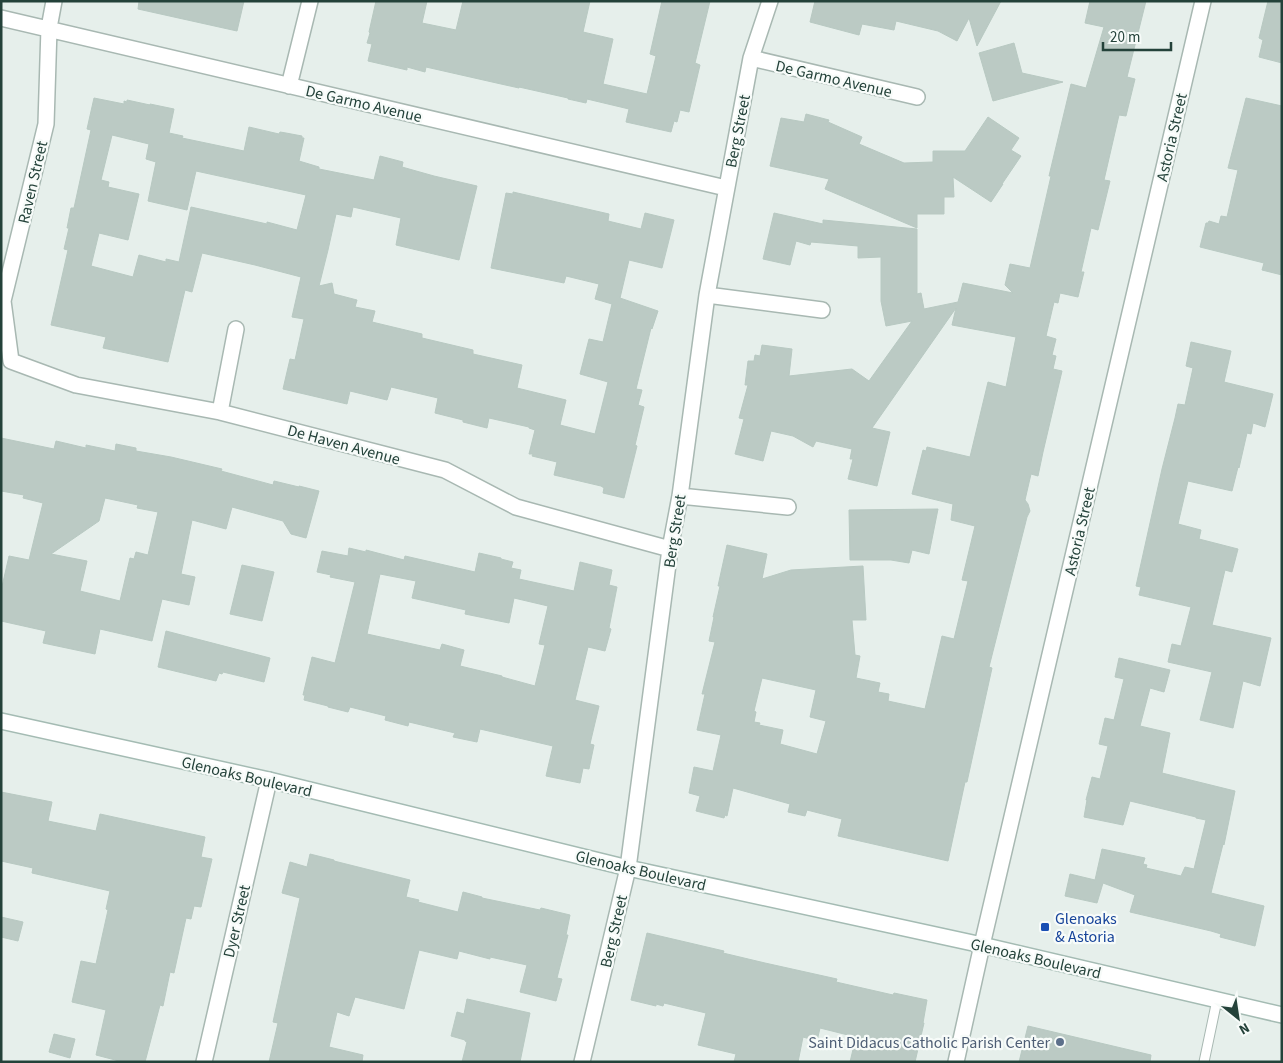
<svg xmlns="http://www.w3.org/2000/svg" width="1283" height="1063" font-family="'Source Sans 3',sans-serif">
<rect width="100%" height="100%" fill="#e6efeb"/>
<path fill="#bbcac4" stroke="#b8c9c2" fill-rule="evenodd" d="M139,1H244L237,31L138,9Z
M376,1H427L422,23L456,30L463,1H590L583,32L613,39L603,84L647,94L656,56L650,54L662,1H710L695,63L700,65L689,112L680,110L677,122L674,121L671,132L626,122L629,109L587,99L586,103L568,99V98L519,87V88L501,84L426,67L425,72L407,67V70L368,61L372,44L367,43L370,33L369,32Z
M815,1H1001L977,46L969,18L957,41L938,31L896,21L894,30L862,24L859,35L810,22Z
M1090,1H1146L1127,77L1135,79L1126,116L1119,115L1104,180L1110,181L1098,230L1091,228L1081,272H1084L1078,297L1060,293L1058,303L1054,302L1046,336L1056,339L1052,355L1056,356L1053,369L1062,371L1043,452L1038,476L1031,474L1025,500L1028,504L1030,511L1027,517L989,667L992,668L967,782H965L948,861L838,836L842,819L807,810L805,816L788,812L790,804L733,788L727,816L725,815L724,818L696,811L700,796L689,793L694,767L713,771L721,735L697,730L705,694H702L715,642L709,641L714,617H713L720,586H718L727,545L767,554L762,579L791,570L863,566L866,620H852L855,655L860,656L856,678L880,683L878,692L889,694L888,701L925,709L942,636L954,639L968,581L962,580L975,526L951,520L953,504L912,494L923,450L926,451L927,447L970,457L988,382L1006,387L1016,337L952,325L956,308L872,428L890,432L877,486L848,479L853,459H850L852,449L816,441L813,447L793,436L771,431L763,461L735,454L744,419L739,418L748,385H745L748,361H754L755,355L760,356L762,345L792,349L789,376L852,369L869,381L912,321L886,326L881,301V257L858,258V246L811,242L810,245L796,241L790,265L763,259L774,213L823,224V220L917,229V294L921,293L924,309L958,302L963,283L1013,293L1005,285L1010,264L1030,268L1051,176H1049L1071,84L1086,88L1104,27L1085,23ZM762,678L816,690L810,717L826,721L817,754L780,744L783,730L759,725L760,723L754,722L756,712L754,711Z
M1268,1H1282V63L1259,57L1263,40L1259,38Z
M1014,43L1022,73L1063,82L993,101L979,53Z
M94,98L124,104V101L127,102V100L150,105V104L174,109L169,133L183,136L182,138L244,151L249,127L279,134L280,132L286,133L302,136V138H304L299,161L319,167V169L374,180L380,156L403,162L402,167L434,176L477,186L459,260L396,245L401,218L353,207L351,217L336,214L328,250L319,286L332,283L334,294L357,300L355,307L375,311L372,322L422,334V338L473,350V354L522,365L517,388L566,400L560,425L595,434L608,382L580,374L589,339L603,342L612,304L595,299L599,284L566,276L564,283L491,268L506,193L513,194V192L609,214L608,221L641,229L645,213L674,220L662,268L629,260L620,298L658,311L652,329L651,328L636,389L642,390L638,405L644,407L635,445L637,446L624,498L603,493L604,488L601,486L554,475L557,462L532,456L533,454H529L535,430L529,428V427L489,418L487,428L463,422V420L435,413L438,398L391,387L387,400L350,391L347,404L283,389L290,359L295,360L304,319L292,317L301,277L255,265L202,253L192,292L185,290L168,362L103,348L106,337L51,325L68,250L64,249L69,228H67L71,208H74L91,130L87,129ZM112,135L149,144L146,159L156,162L148,201L187,210L196,171L306,195L297,230L267,222V224L191,207L179,262L166,259V262L139,255L133,277L91,266L99,233L128,240L139,194L108,187L109,182L101,180Z
M1246,98L1282,106V275L1262,270L1264,263L1200,247L1206,223H1208L1209,221L1219,224L1221,216L1227,217L1238,170L1228,168Z
M806,114L829,120L828,122L862,137L859,144L904,163L933,162V151H965L988,117L1019,138L1011,150L1021,156L1002,184H1003L991,202L953,177L954,197H944V214H917V228L825,189L829,179L770,166L781,118L804,122Z
M1191,342L1231,351L1224,382L1273,394L1265,427L1253,423L1251,434L1247,433L1239,468L1238,467L1232,491L1188,481L1178,524L1201,530L1199,539L1238,549L1232,572L1225,570L1212,625L1271,638L1260,686L1243,681L1233,728L1200,720L1212,672L1168,662L1172,644L1181,646L1191,607L1139,595L1141,587L1136,586L1162,469L1175,418L1178,404L1185,405L1193,368L1186,366Z
M1,438L54,449L56,441L86,448V445L115,451L116,444L136,448V451L171,457L222,469L221,471L273,485L274,481L299,487V486L319,491L306,538L291,534L283,521L232,507L226,529L192,520L181,574L195,577L189,605L162,599L152,641L100,629L95,654L43,643L46,631L1,621V591L9,556L29,560L43,503L23,498L24,495L1,491ZM105,498L138,505L137,508L158,512L148,555L136,552L134,559L130,558L120,601L80,591L87,561L51,554L99,521Z
M938,509L929,554L912,550L909,563L891,560H850L849,510Z
M349,548L366,552V550L404,560L405,556L475,572L479,553L501,558V559L513,562L511,568L521,570L519,579L574,591L580,562L612,570L609,585L617,587L609,628L611,629L605,651L588,647L575,700L599,706L590,744L594,745L589,769L583,768L580,783L546,776L553,746L480,729L477,742L453,737L455,733L409,722L408,726L385,720L386,716L350,707L348,712L328,707V706L304,700L305,695H303L312,657L335,663L355,582L330,577L331,575L317,572L322,551L348,556ZM380,574L416,581L412,598L466,610L465,614L509,623L514,598L548,606L539,644L545,645L535,686L502,677V676L460,666L464,650L442,644L440,650L367,634Z
M242,565L274,572L262,621L230,614Z
M166,631L270,658L264,682L223,672L222,674L219,673L216,681L158,667Z
M1119,658L1170,670L1164,692L1150,688L1140,726L1170,733L1162,773L1235,791L1224,845L1223,844L1211,893L1264,906L1255,946L1220,937L1221,934L1211,931L1130,912L1135,895L1103,883L1097,903L1065,896L1070,874L1095,880L1102,849L1145,858L1143,864L1147,865L1146,868L1181,876L1185,867L1194,869L1206,820L1196,818V817L1130,801L1123,825L1084,817L1087,800H1086L1092,777L1100,779L1108,746L1099,744L1105,718L1114,720L1124,679L1115,677Z
M1,792L52,802L48,821L96,831L100,814L205,837L201,857L212,859L201,907L194,906L191,919L186,918L174,973L170,972L163,1006L160,1005L145,1062H123L96,1055L106,1010L72,1002L81,961L96,964L108,910L106,909L110,891L32,873L33,868L1,861Z
M310,854L334,860V861L410,880L406,897L419,900L418,902L458,912L463,892L482,897V898L540,910L541,908L570,915L566,935H568L557,978L562,979L556,1001L520,992L527,965L490,957V959L459,951L457,959L419,950L404,1009L355,997L349,1016L337,1012L329,1047L363,1055L362,1062H269L278,1023L273,1022L300,898L282,893L290,862L307,867Z
M1,917L23,922L18,941L1,937Z
M647,933L724,951L723,953L765,963L837,979L836,982L893,995L894,993L927,1000L923,1023H924L915,1062H850L856,1037L820,1028L817,1041L803,1037L798,1062H734L736,1054L698,1045L706,1013L664,1003L663,1006L656,1004V1006L631,1000Z
M467,999L530,1013L520,1062H462L467,1042L465,1041V1040L451,1036L457,1012L464,1014Z
M1028,1026L1151,1055L1150,1062H1019Z
M54,1034L75,1039L70,1058L49,1052Z"/>
<g fill="none" stroke-linecap="round" stroke-linejoin="round">
<defs>
<path id="service" d="M1204,1062L1217,1000"/>
<path id="minor" d="M54,1L49,28L46,124L3,301L11,361L76,385L220,412L445,470L516,507L670,549
M1,18L726,188
M751,58L917,97
M289,86L310,1
M707,295L822,310
M220,412L236,329
M680,496L788,507
M204,1062L269,780
M582,1062L628,868L670,549L680,496L707,295L751,58L770,1
M956,1062L982,945L1203,1"/>
<path id="secondary" d="M1,721L269,780L628,868L982,945L1282,1015"/>
</defs>
<use href="#service" stroke="#a8b8b2" stroke-width="11"/>
<use href="#minor" stroke="#a8b8b2" stroke-width="18"/>
<use href="#secondary" stroke="#a4bbb3" stroke-width="18"/>
<use href="#service" stroke="#fff" stroke-width="9"/>
<use href="#minor" stroke="#fff" stroke-width="15"/>
<use href="#secondary" stroke="#fff" stroke-width="15"/>
</g>
<rect fill="#1a4fb4" stroke="#f7fbf9" stroke-width="2" x="1040" y="922" width="10" height="10" rx="2.5"/>
<circle fill="#5c6f8a" stroke="#f7fbf9" stroke-width="2" cx="1060" cy="1042" r="5"/>
<g text-anchor="middle" stroke-width="4.5" stroke-linejoin="round" paint-order="stroke">
<g font-size="16" fill="#24423a" stroke="#f7fbf9">
<text transform="translate(834 78) rotate(13)" y="6">De Garmo Avenue</text>
<text transform="translate(364 103) rotate(13)" y="6">De Garmo Avenue</text>
<text transform="translate(737 131) rotate(-79)" y="6">Berg Street</text>
<text transform="translate(1171 137) rotate(-77)" y="6">Astoria Street</text>
<text transform="translate(32 182) rotate(-77)" y="6">Raven Street</text>
<text transform="translate(344 444) rotate(15)" y="6">De Haven Avenue</text>
<text transform="translate(674 531) rotate(-81)" y="6">Berg Street</text>
<text transform="translate(1079 531) rotate(-77)" y="6">Astoria Street</text>
<text transform="translate(247 776) rotate(13)" y="6">Glenoaks Boulevard</text>
<text transform="translate(641 870) rotate(13)" y="6">Glenoaks Boulevard</text>
<text transform="translate(236 921) rotate(-77)" y="6">Dyer Street</text>
<text transform="translate(613 931) rotate(-77)" y="6">Berg Street</text>
<text transform="translate(1036 958) rotate(13)" y="6">Glenoaks Boulevard</text>
</g>
<g font-size="16" fill="#164399" stroke="#f7fbf9" text-anchor="start">
<text x="1055" y="924">Glenoaks<tspan x="1055" dy="18">&amp; Astoria</tspan></text>
</g>
<g font-size="16" fill="#4e5e75" stroke="#f7fbf9" text-anchor="end">
<text x="1050" y="1048">Saint Didacus Catholic Parish Center</text>
</g>
</g>
<rect width="1283" height="1063" fill="none" stroke="#24423a" stroke-width="5"/>
<g transform="translate(1238 1018) rotate(150)" stroke="#f7fbf9" stroke-width="4" paint-order="stroke">
<path d="M0-4L9 19L0 12L-9 19Z" fill="#24423a"/>
<text y="-8" font-size="14" font-weight="bold" text-anchor="middle" fill="#24423a">N</text>
</g>
<path d="M1103 42v8h68v-8" fill="none" stroke="#24423a" stroke-width="2.5"/>
<text x="1110" y="42" font-size="15" fill="#24423a" stroke="#f7fbf9" stroke-width="4" paint-order="stroke">20 m</text>
</svg>
